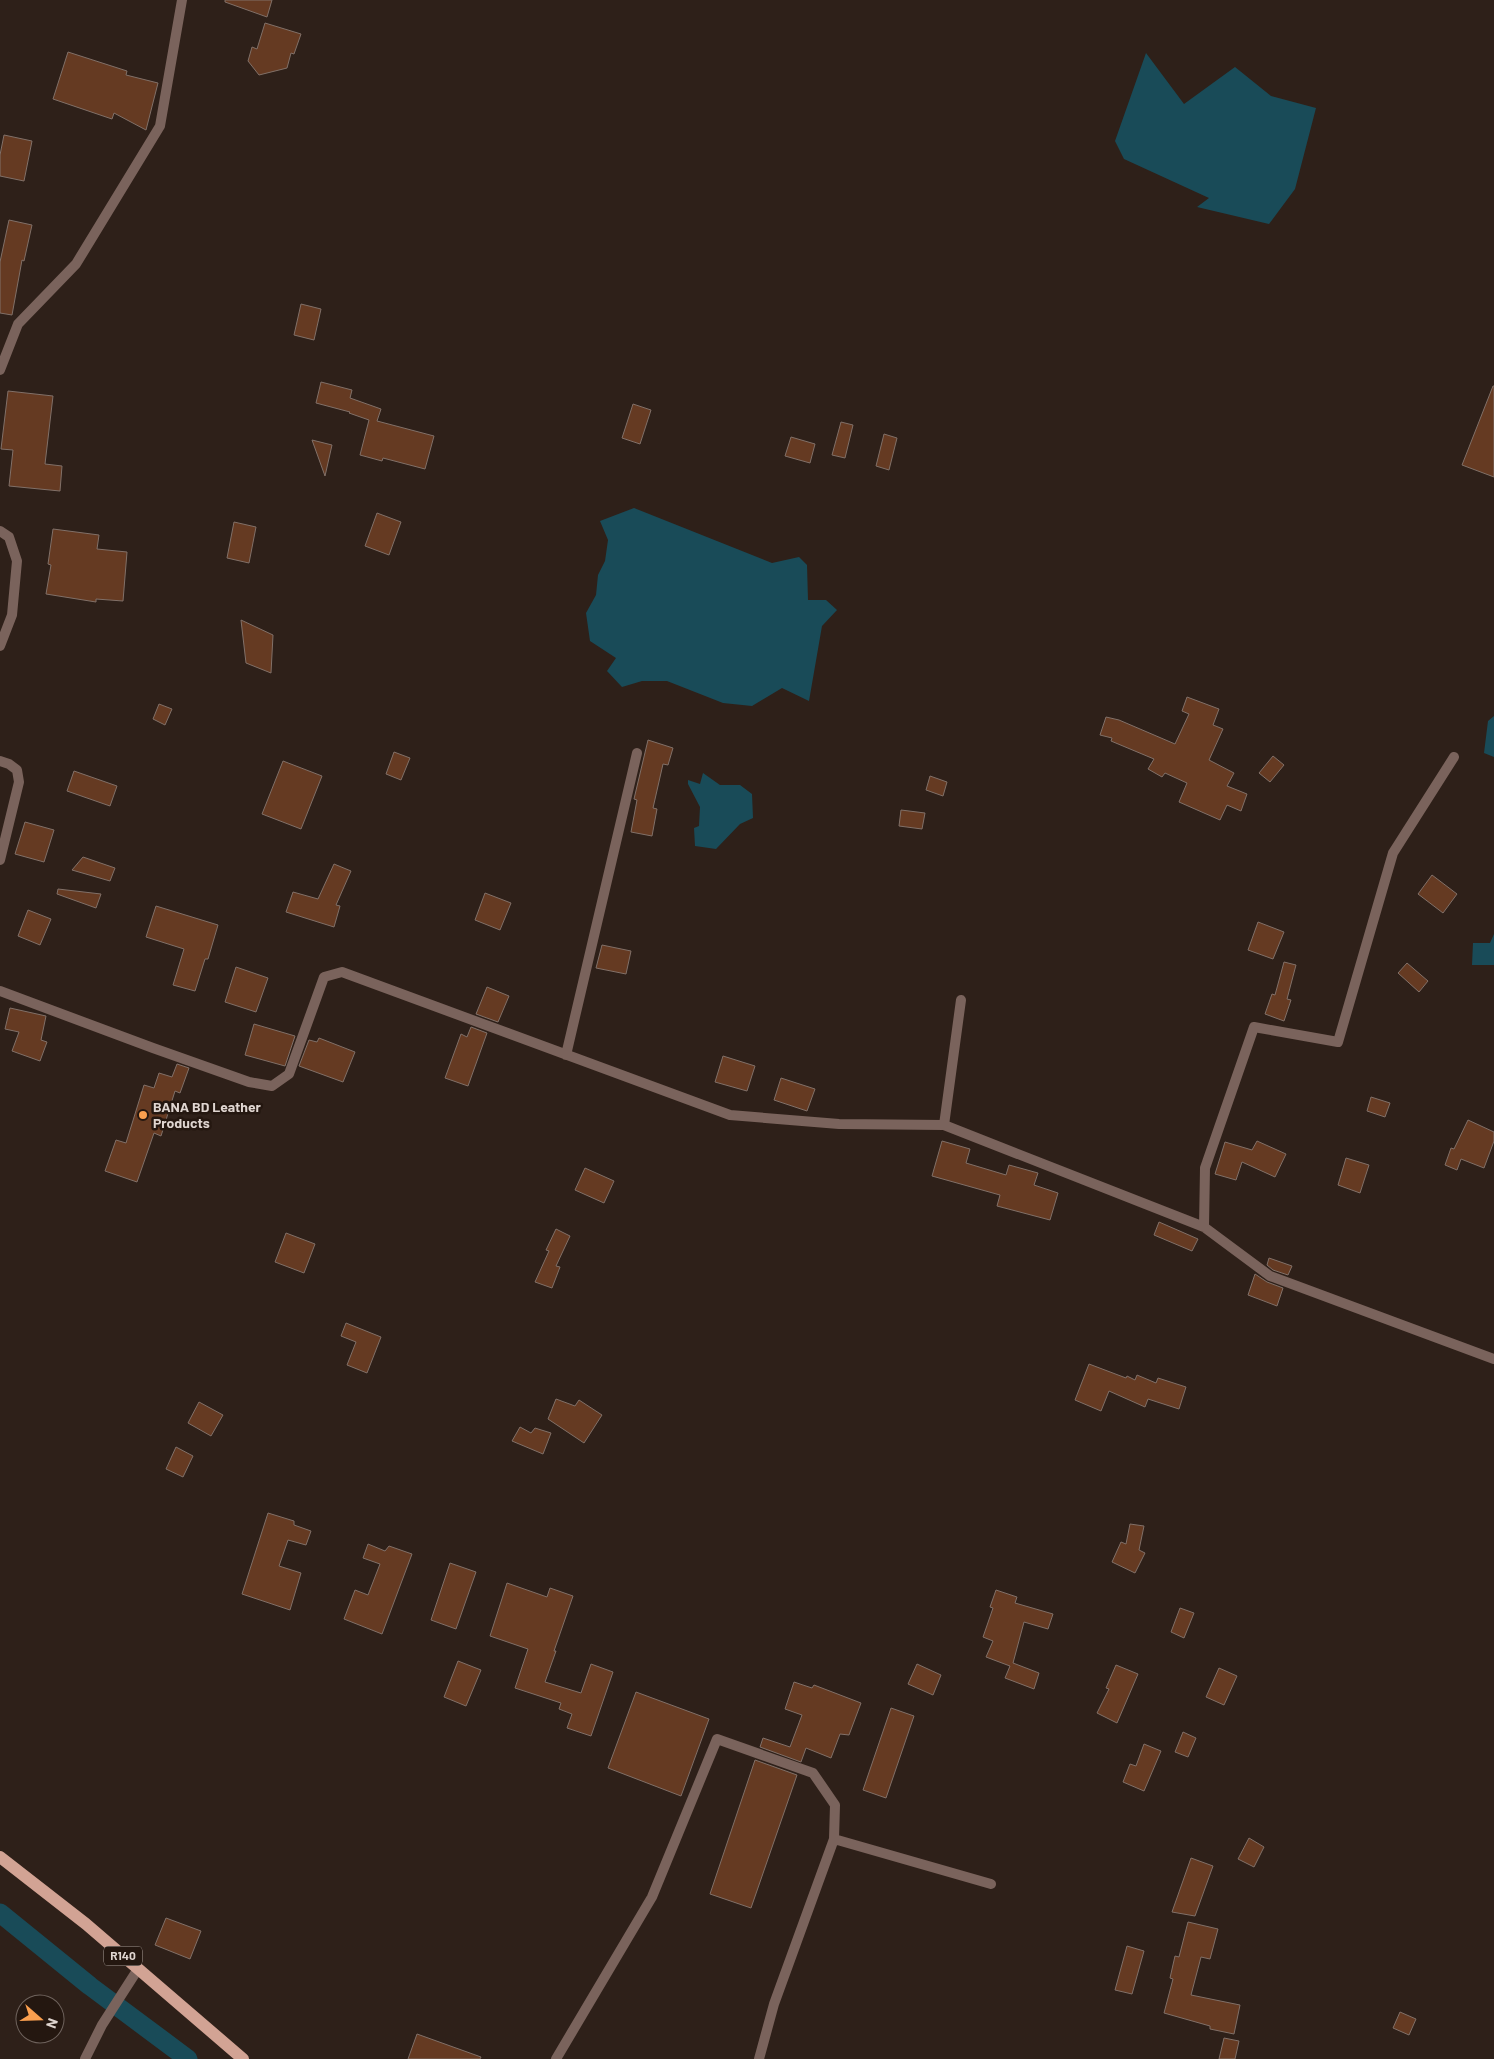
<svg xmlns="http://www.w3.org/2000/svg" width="1494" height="2059" font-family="Barlow,sans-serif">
<rect width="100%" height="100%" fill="#2e2019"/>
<path fill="#194b58" d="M1146,53L1184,104L1235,67L1271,96L1316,108L1295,189L1269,224L1197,207L1209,198L1124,159L1115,141Z
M634,508L772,563L799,557L807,565L808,600H826L837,610L822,626L809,701L782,688L752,706L723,703L667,681H642L622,687L607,671L616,658L590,641L586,613L596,595L598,575L605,561L608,540L600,521Z
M1494,716V757L1484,753L1488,721Z
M703,773L720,785H740L752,794L753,818L740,824L716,849L695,846L694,828L699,826L700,807L688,784V780L700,784Z
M1494,934V965H1472L1473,943H1490Z"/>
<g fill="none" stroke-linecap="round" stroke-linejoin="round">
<path stroke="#194b58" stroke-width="19" d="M0,1913L90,1986L188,2059"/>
</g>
<path fill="#653a22" stroke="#817068" d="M225,0H272L267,17L225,2Z
M265,23L301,34L294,54L291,53L287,68L259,75L248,61L252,47L257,49Z
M68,52L127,71L126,75L158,83L146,130L114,113L112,119L53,99Z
M4,135L32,141L24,181L0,176V155Z
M9,220L32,225L24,261L22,260L12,315L0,313V262Z
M301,304L321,309L314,340L294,335Z
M321,382L352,390L350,398L381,409L377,421L434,436L425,469L383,458L382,461L360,455L369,420L349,413L350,412L316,403Z
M1493,386H1494V477L1462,465Z
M8,391L53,396L45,464L62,466L60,491L9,486L13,450L1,449Z
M633,404L651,410L640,444L622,438Z
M841,422L853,425L845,458L832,455Z
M884,434L897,438L889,470L876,466Z
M791,437L815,444L810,463L785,456Z
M312,440L332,445L325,476Z
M377,513L401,522L389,555L365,546Z
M234,522L256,527L249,563L227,558Z
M53,529L99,535L97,549L127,552L123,601L96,599V602L46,594L51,565L48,564Z
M241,620L273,635L271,673L246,663Z
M1187,697L1219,709L1213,725L1223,729L1209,760L1234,773L1227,786L1247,794L1241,811L1227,805L1220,820L1179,802L1187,783L1165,773L1162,777L1148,769L1154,759L1111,741L1112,738L1100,735L1106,717L1119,720L1175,744L1189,714L1182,711Z
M159,704L172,709L165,725L153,719Z
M648,740L673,748L668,765L663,764L653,808L657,809L652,836L631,832L637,800L634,799Z
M394,752L410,758L401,780L386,774Z
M1273,756L1284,765L1270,782L1259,773Z
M283,761L322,776L301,829L262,814Z
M74,771L117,786L110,806L67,791Z
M930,776L947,782L943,796L926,790Z
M901,810L925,813L922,829L899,826Z
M25,822L54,830L44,862L15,854Z
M83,857L115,868L110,881L72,870Z
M334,864L351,871L336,905L340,906L334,927L286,912L293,892L318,899Z
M1432,875L1457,894L1443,913L1418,894Z
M58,889L101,894L96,908L57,894Z
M485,893L511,903L500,930L475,920Z
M156,906L218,925L208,959H205L195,991L173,985L184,949L146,937Z
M28,910L51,919L40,945L18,936Z
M1258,922L1284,932L1273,959L1248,950Z
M602,945L631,951L626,974L596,968Z
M1284,962L1296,965L1287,999L1291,1000L1284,1021L1265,1014L1272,994L1275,995Z
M1407,963L1428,981L1419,992L1398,973Z
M236,967L268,978L256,1012L225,1002Z
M487,987L509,996L498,1022L476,1014Z
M10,1008L46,1016L41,1040L47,1042L40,1061L12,1051L19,1032L5,1029Z
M254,1024L295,1036L285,1066L245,1055Z
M471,1027L487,1033L468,1086L445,1078L461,1034L467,1037Z
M319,1038L355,1052L343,1082L299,1066L309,1040L317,1042Z
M723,1056L755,1066L747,1091L715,1082Z
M177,1064L189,1068L180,1093L175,1091L161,1136L154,1133L137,1182L105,1171L116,1140L126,1143L144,1085L154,1088L159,1073L172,1077Z
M781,1078L815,1089L807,1111L774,1100Z
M1371,1097L1390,1103L1385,1117L1367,1111Z
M1468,1120L1494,1132V1141L1484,1168L1461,1159L1457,1170L1445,1165L1451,1148L1454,1149Z
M942,1141L970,1149L966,1163L1006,1175L1009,1165L1038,1173L1034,1185L1058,1193L1050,1220L997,1206L1000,1195L932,1176Z
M1257,1141L1286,1154L1275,1177L1242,1162L1236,1180L1215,1174L1225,1142L1252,1150Z
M1346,1158L1369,1165L1360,1193L1338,1185Z
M585,1168L614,1181L604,1203L575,1190Z
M1159,1222L1198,1239L1192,1251L1154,1235Z
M556,1229L570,1236L556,1266L560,1267L552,1288L535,1282L549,1251L546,1250Z
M286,1233L315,1244L304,1273L275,1262Z
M1269,1258L1292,1266L1288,1275L1273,1270L1267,1265Z
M1255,1274L1267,1282L1283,1288L1277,1306L1248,1295Z
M346,1323L381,1337L367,1373L347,1365L356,1342L341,1336Z
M1089,1364L1126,1378L1127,1376L1135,1380L1137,1375L1156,1383L1158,1378L1186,1387L1179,1409L1148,1399L1145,1407L1109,1391L1101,1411L1075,1400Z
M556,1399L575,1406L579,1400L602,1415L584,1443L548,1419Z
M199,1402L223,1415L211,1436L188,1423Z
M520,1427L531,1433L535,1428L551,1433L543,1454L512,1441Z
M176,1447L193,1456L183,1477L166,1469Z
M268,1513L294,1521V1525L311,1531L306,1545L288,1540L279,1566L301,1573L290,1610L242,1594Z
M1130,1524L1144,1526L1139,1550L1145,1553L1135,1573L1112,1562L1121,1542L1126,1544Z
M368,1544L385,1551L389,1546L412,1554L382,1634L344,1619L355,1590L368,1595L380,1564L363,1558Z
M450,1563L476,1572L456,1629L431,1620Z
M507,1583L547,1597L550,1588L573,1596L554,1651H556L545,1682L581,1693L591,1664L613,1672L591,1736L567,1728L572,1714L559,1709L561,1703L515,1688L528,1649L490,1636Z
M996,1590L1017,1597L1015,1603L1053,1614L1048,1629L1024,1622L1013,1663L1039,1673L1034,1689L1005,1678L1010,1666L986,1657L993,1641L983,1637L993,1608L990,1607Z
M1180,1608L1194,1613L1184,1638L1171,1632Z
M458,1661L481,1670L466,1706L444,1697Z
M917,1664L941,1675L933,1695L908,1684Z
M1116,1665L1138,1674L1117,1723L1097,1713L1109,1689L1106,1688Z
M1219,1668L1237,1676L1224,1705L1206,1697Z
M794,1682L812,1688L814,1685L861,1703L849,1735L840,1734L831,1758L806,1748L801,1762L760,1747L763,1738L790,1747L802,1715L785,1709Z
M636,1692L709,1719L681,1796L608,1768Z
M891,1708L914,1716L886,1798L863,1790Z
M1183,1732L1196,1738L1188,1757L1175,1752Z
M1144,1744L1161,1751L1144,1791L1123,1782L1130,1764L1136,1766Z
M755,1760L797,1775L751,1908L710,1894Z
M1249,1838L1264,1847L1254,1867L1238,1859Z
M1191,1858L1213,1866L1195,1916L1172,1912Z
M166,1918L201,1931L190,1959L155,1945Z
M1188,1922L1218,1929L1210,1959L1201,1957L1191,1995L1240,2005L1234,2034L1210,2029V2026L1164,2013L1173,1979L1170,1978L1175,1956L1179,1957Z
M1127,1946L1144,1951L1132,1994L1115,1990Z
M1400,2012L1416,2019L1409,2035L1393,2028Z
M417,2034L481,2057L480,2059H408Z
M1224,2038L1239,2041L1235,2059H1219Z"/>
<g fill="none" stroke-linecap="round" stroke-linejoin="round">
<path stroke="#7a635c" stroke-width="10" d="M0,370L18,324L76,264L160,126L182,0
M0,531L9,537L17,561L12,615L0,646
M0,761L9,764L17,770L19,782L0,860
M0,991L153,1048L249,1082L272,1086L289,1074L324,977L342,972L730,1115L839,1124L944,1125L1204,1227L1270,1276L1494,1359
M566,1055L637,753
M944,1125L961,1000
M1204,1227L1205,1168L1254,1027L1338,1042L1393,853L1454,757
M85,2059L102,2025L138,1969
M556,2059L652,1897L717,1739L813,1773L835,1805L834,1839
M759,2059L774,2004L834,1839L991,1884"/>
<path stroke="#d2a394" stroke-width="12" d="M0,1857L86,1924L243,2059"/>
</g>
<circle fill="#fa9f4f" stroke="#241710" stroke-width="2" cx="143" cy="1115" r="5"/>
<g text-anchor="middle" stroke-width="5" stroke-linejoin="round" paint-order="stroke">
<rect fill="#241710" stroke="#a79c96" stroke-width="1" x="104" y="1946.5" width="38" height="19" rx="4"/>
<g font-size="12" font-weight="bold" fill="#dfd5d0">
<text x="123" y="1960">R140</text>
</g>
<g font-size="14" font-weight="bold" fill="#dfd5d0" stroke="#241710" text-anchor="start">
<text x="153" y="1112">BANA BD Leather<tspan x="153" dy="16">Products</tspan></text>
</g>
</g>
<g transform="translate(40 2019) rotate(110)"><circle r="24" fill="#241710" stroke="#6f635d"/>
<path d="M0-4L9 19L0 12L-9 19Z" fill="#fa9f4f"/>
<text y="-8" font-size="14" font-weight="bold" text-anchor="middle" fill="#dfd5d0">N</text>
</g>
</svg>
